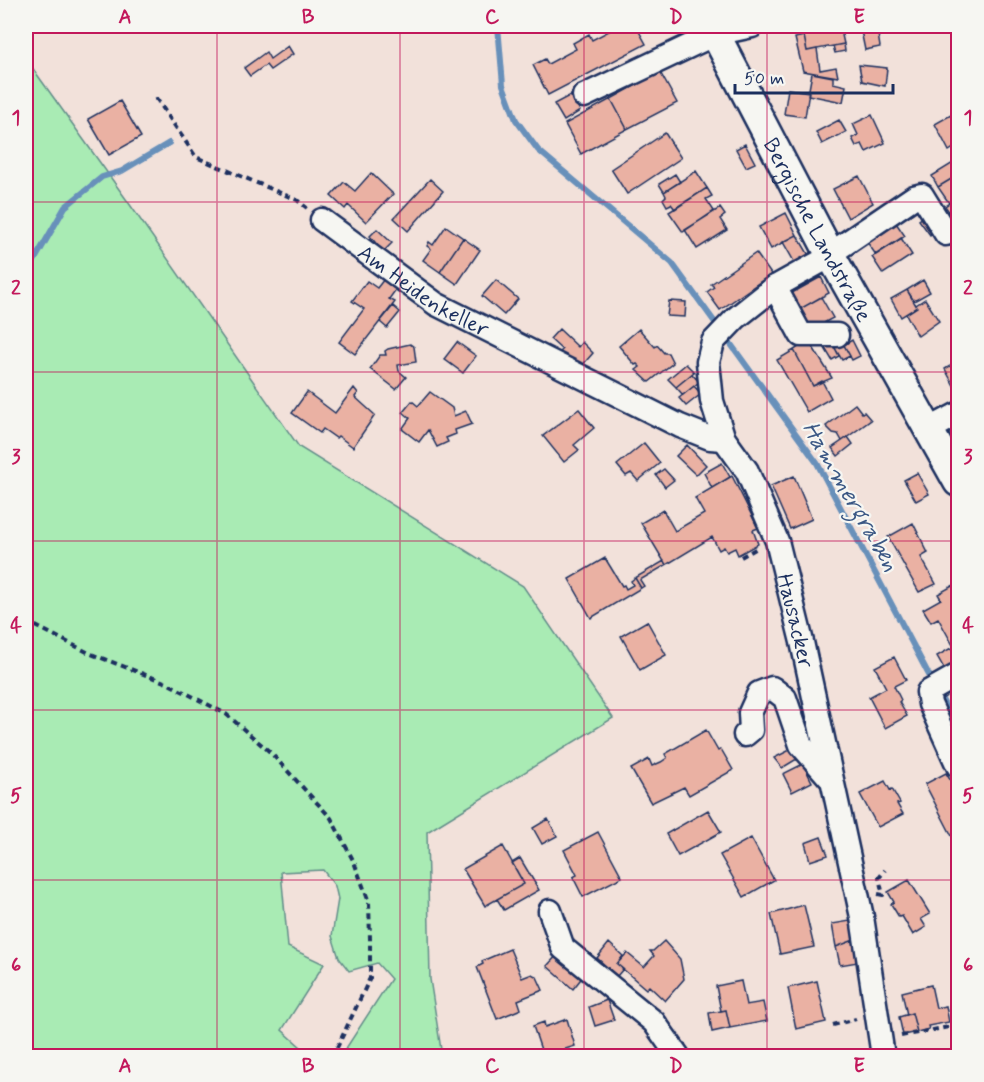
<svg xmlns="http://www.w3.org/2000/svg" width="984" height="1082" font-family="Mynerve,sans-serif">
<rect width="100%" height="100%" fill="#f2e1da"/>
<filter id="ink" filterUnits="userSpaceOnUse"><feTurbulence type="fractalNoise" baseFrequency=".0167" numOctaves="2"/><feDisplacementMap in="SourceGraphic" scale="12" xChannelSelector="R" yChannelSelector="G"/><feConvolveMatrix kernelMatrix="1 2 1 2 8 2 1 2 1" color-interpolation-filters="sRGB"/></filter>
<g filter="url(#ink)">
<path fill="#a9ebb4" stroke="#628d89" stroke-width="1.5" d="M26,59L126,199L299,447L523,586L613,718L427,832L430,979L442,1056H341L391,979L377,963L349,971L339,958L332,936L338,899L335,886L323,870L281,872L288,947L324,964L282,1030L311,1056H26Z"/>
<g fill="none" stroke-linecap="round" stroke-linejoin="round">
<path stroke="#6790ba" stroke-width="6" d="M498,26L503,85L516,120L538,150L672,263L719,328
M26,275L65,207L102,177L122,171L169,143
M725,336L817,463L958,730"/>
</g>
<path fill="#eab1a3" stroke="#1b2f5e" stroke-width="1.5" d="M609,26H636L646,44L548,95L533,65L545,59L548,64L576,49L573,43L589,34L592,40L611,30Z
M802,26H840L844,44L807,51Z
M860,26H886L888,32L878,34L880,47L865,50Z
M953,30H958V58H953Z
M804,36L807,51L817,49L820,70L836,67L838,77L803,71L795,38Z
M844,44L845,51L835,53L833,46Z
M288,46L293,54L270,70L266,65L250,76L244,68L266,52L270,59Z
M859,65L887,68L885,86L862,81Z
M660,72L677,103L627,129L611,99Z
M812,73L833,77V83L846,86L843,102L808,95Z
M788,89L809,92L805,117L784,114Z
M571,95L580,111L564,121L554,104Z
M611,99L627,129L581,154L565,124Z
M120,101L141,137L109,155L88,119Z
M958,111V145L949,151L935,124Z
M872,115L885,143L866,152L862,144L856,146L852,138L858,135L853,124Z
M839,120L846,132L822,144L816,132Z
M665,133L681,158L627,194L611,169Z
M745,144L755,163L746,167L736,149Z
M953,163L958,175L938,187L932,176Z
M696,171L707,188L675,209L671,204L667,206L663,199L666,196L664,192Z
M371,173L393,194L366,222L348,205L345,209L331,196L344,182L355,191Z
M675,174L680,182L664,192L659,184Z
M958,175V197L949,203L938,187Z
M859,176L873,203L848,218L833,189Z
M430,179L443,191L408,231L394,218Z
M707,188L712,196L706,199L714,211L683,232L669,212Z
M958,197V220L956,222L945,206Z
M720,208L725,215L720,219L727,230L697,249L685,230Z
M786,213L797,235L771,249L759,227Z
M927,214L937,230L930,235L919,220Z
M894,220L905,236L876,255L865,239Z
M446,226L463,238L440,272L423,260L431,249L427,246L429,242L433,245Z
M377,229L392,243L383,252L370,236Z
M797,235L810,257L796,265L783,242Z
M463,238L480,250L457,284L440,272Z
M901,238L912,255L883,274L872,257Z
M756,253L771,274L720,310L707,292L714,287L711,284Z
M821,277L829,293L800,309L792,293Z
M384,279L397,288L389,299L395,302L355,354L339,342L364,309L352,301L367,281L377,288Z
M496,280L518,299L504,315L482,296Z
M923,280L930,292L914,301L907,290Z
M907,290L917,307L901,317L891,299Z
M821,297L833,318L810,330L800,309Z
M925,299L939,321L918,336L906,314L917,307L916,305Z
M669,301L686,302L685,317L667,316Z
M393,306L400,312L387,328L380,322Z
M559,329L578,347L582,342L593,353L580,368L559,353L562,350L550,339Z
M639,329L655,347L657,345L664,353H668L673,363L649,382L636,370L640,367L637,364L635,365L619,346Z
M831,340L839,356L832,360L823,345Z
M841,340L850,356L842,360L833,345Z
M852,340L860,356L852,360L844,345Z
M809,341L832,378L813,386L794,350Z
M457,342L476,356L463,373L444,359Z
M410,344L414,347L416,362L398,365L399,371L406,377L396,389L370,369L380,355H386L385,351L388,349Z
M794,350L813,386L822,381L831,398L807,412L777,360Z
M958,361V393L945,369Z
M686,364L694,372L676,387L668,379Z
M692,374L699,382L683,395L676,387Z
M694,386L701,394L686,406L679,398Z
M354,388L358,393L355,397L375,415L353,447L338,436L336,438L323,429L320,433L292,413L307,392L335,413Z
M430,392L452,408L454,416L466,411L472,424L455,430L456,434L446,438L448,442L437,447L428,430L419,442L402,429L410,418L403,412L412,401L418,406Z
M855,404L862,413L864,412L871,420L842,441L838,434L833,433L826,426Z
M579,409L594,428L574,445L579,450L564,462L543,436Z
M848,437L853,444L838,456L832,448Z
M644,443L660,463L638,481L631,473L626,476L617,465Z
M687,445L706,465L696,475L676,456Z
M722,463L730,477L712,488L704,473Z
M664,469L674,480L665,487L656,475Z
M917,473L929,494L916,501L904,480Z
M732,476L758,528L753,530L758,544L738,555L735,548L727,552L724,547L719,550L712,537L666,565L641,523L663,510L675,531L704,514L695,498Z
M794,476L812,519L790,529L771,486Z
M913,523L928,553L921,557L936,584L919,592L888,537Z
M605,558L622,586L624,585L626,589L633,585L631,581L635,578L641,588L591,618L569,579Z
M664,561L666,565L640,580L644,586L641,588L635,578Z
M954,585L958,593V644L954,647L938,618L931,622L923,609L941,599L938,594Z
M647,621L666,655L640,670L621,636Z
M951,648L958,663L945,670L937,656Z
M894,657L906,680L894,686L901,700L899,702L907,716L885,728L869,697L886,688L875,667Z
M706,730L718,751L721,749L733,770L689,795L684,787L651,803L631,769L649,759L652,766L661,762L667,758L665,754Z
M790,750L799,760H795L782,768L774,758Z
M803,764L812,782L792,792L783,774Z
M946,773L958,793V840L955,842L925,784Z
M885,781L890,790L892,789L900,803L897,804L903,814L878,827L860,794Z
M708,810L721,832L678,856L666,834Z
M548,819L557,836L542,844L533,828Z
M598,832L622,877L583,897L573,877L577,875L564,850Z
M821,837L828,855L810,861L805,843Z
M751,838L774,880L744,897L720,855Z
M503,846L524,884L485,906L463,869Z
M520,858L539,890L504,910L497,899L524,884L512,863Z
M909,880L930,914L921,919L926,927L913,935L902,916L899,917L891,904L894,902L888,892Z
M804,905L814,947L780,954L771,914Z
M850,921L854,940L836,947L832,924Z
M854,940L858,962L840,965L836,947Z
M664,941L680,959L684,979L665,1001L649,986L646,989L617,964L627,953L644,967L654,956L650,951H653Z
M609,943L623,956L617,964L623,969L617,976L597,958Z
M510,949L522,978L532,974L537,977L543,990L518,1000L521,1009L497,1019L477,967L483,964L482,961Z
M559,953L584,975L573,989L547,966Z
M741,981L746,1005L763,1002L767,1021L730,1028L726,1010L721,1011L716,986Z
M817,981L826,1022L796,1029L788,988Z
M931,985L936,1008L946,1006L949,1022L928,1026L929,1029L917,1032L912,1013L907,1015L902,992Z
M607,1000L614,1020L595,1026L589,1007Z
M726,1010L730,1028L712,1032L709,1013Z
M912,1013L917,1032L903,1035L899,1017Z
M567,1019L575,1046L543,1056L533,1026L544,1022L545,1027Z
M951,1052V1056H933H936L935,1054Z"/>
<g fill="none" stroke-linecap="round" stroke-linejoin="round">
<defs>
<g id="minor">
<path d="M584,96L715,34L752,26"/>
<path id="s1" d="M322,220L436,304L680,426L710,438L724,439"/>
<path d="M830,254L914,197L922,195L946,234"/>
<path id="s2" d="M831,256L775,287L736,318L713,342L708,362L712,401L724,439L747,471L777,541L802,642L862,917L883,1056"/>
<path d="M775,287L801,335H837"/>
<path d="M930,429L958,414"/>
<path d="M958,675L928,692L930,704L958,766"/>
<path d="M745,735L751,730L750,713L759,693L772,688L785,698L801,745L829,777"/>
<path d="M550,911L563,948L654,1022L678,1056"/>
</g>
<g id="major">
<path id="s3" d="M711,26L831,256L958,482"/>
</g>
</defs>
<use href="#minor" stroke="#1b2f5e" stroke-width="27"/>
<use href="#major" stroke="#1b2f5e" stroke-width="33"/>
<path stroke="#1b2f5e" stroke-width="4" stroke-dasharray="6 4.5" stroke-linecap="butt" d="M156,98L196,157L297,200L307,208
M741,557L759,547
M26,621L91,654L167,683L226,714L270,752L331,818L354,862L369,902L370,939V978L333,1056
M878,894L883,895L879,878L885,870
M833,1025L856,1019
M901,1036L949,1027"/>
<use href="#minor" stroke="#f6f6f2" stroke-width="22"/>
<use href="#major" stroke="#f6f6f2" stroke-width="28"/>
</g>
</g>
<path fill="none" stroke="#c2185b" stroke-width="1.5" stroke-opacity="0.55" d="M217,26V1056M400,26V1056M584,26V1056M767,26V1056M26,202H958M26,372H958M26,541H958M26,710H958M26,880H958"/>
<g text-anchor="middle" stroke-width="4.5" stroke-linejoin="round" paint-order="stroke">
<g font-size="22" fill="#1b2f5e" stroke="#f6f6f2">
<text dy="8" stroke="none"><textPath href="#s3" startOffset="230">Bergische Landstraße</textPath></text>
<text dy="8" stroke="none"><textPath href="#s1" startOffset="124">Am Heidenkeller</textPath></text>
<text dy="8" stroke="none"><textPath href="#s2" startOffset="444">Hausacker</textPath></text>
</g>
<g font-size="24" font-style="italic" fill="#3a5784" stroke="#f6f6f2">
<text transform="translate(851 496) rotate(60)" y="8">Hammergraben</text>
</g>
</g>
<rect width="984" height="1082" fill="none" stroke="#f6f6f2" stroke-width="66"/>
<path d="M735 84v9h158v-9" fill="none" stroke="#1b2f5e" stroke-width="3"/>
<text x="744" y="84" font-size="18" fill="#1b2f5e" stroke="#f6f6f2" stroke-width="4.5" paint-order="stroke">50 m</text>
<rect x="33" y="33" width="918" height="1016" fill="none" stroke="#c2185b" stroke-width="2"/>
<g font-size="20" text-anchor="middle" font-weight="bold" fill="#c2185b">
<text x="125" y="23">A</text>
<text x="308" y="23">B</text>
<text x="492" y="23">C</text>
<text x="676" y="23">D</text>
<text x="859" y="23">E</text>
<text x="16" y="124">1</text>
<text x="968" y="124">1</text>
<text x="16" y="294">2</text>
<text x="968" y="294">2</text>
<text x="16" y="463">3</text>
<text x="968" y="463">3</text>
<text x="16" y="632">4</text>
<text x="968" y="632">4</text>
<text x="16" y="802">5</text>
<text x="968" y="802">5</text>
<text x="16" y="971">6</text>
<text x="968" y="971">6</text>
<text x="125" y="1072">A</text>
<text x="308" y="1072">B</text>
<text x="492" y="1072">C</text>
<text x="676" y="1072">D</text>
<text x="859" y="1072">E</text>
</g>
</svg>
